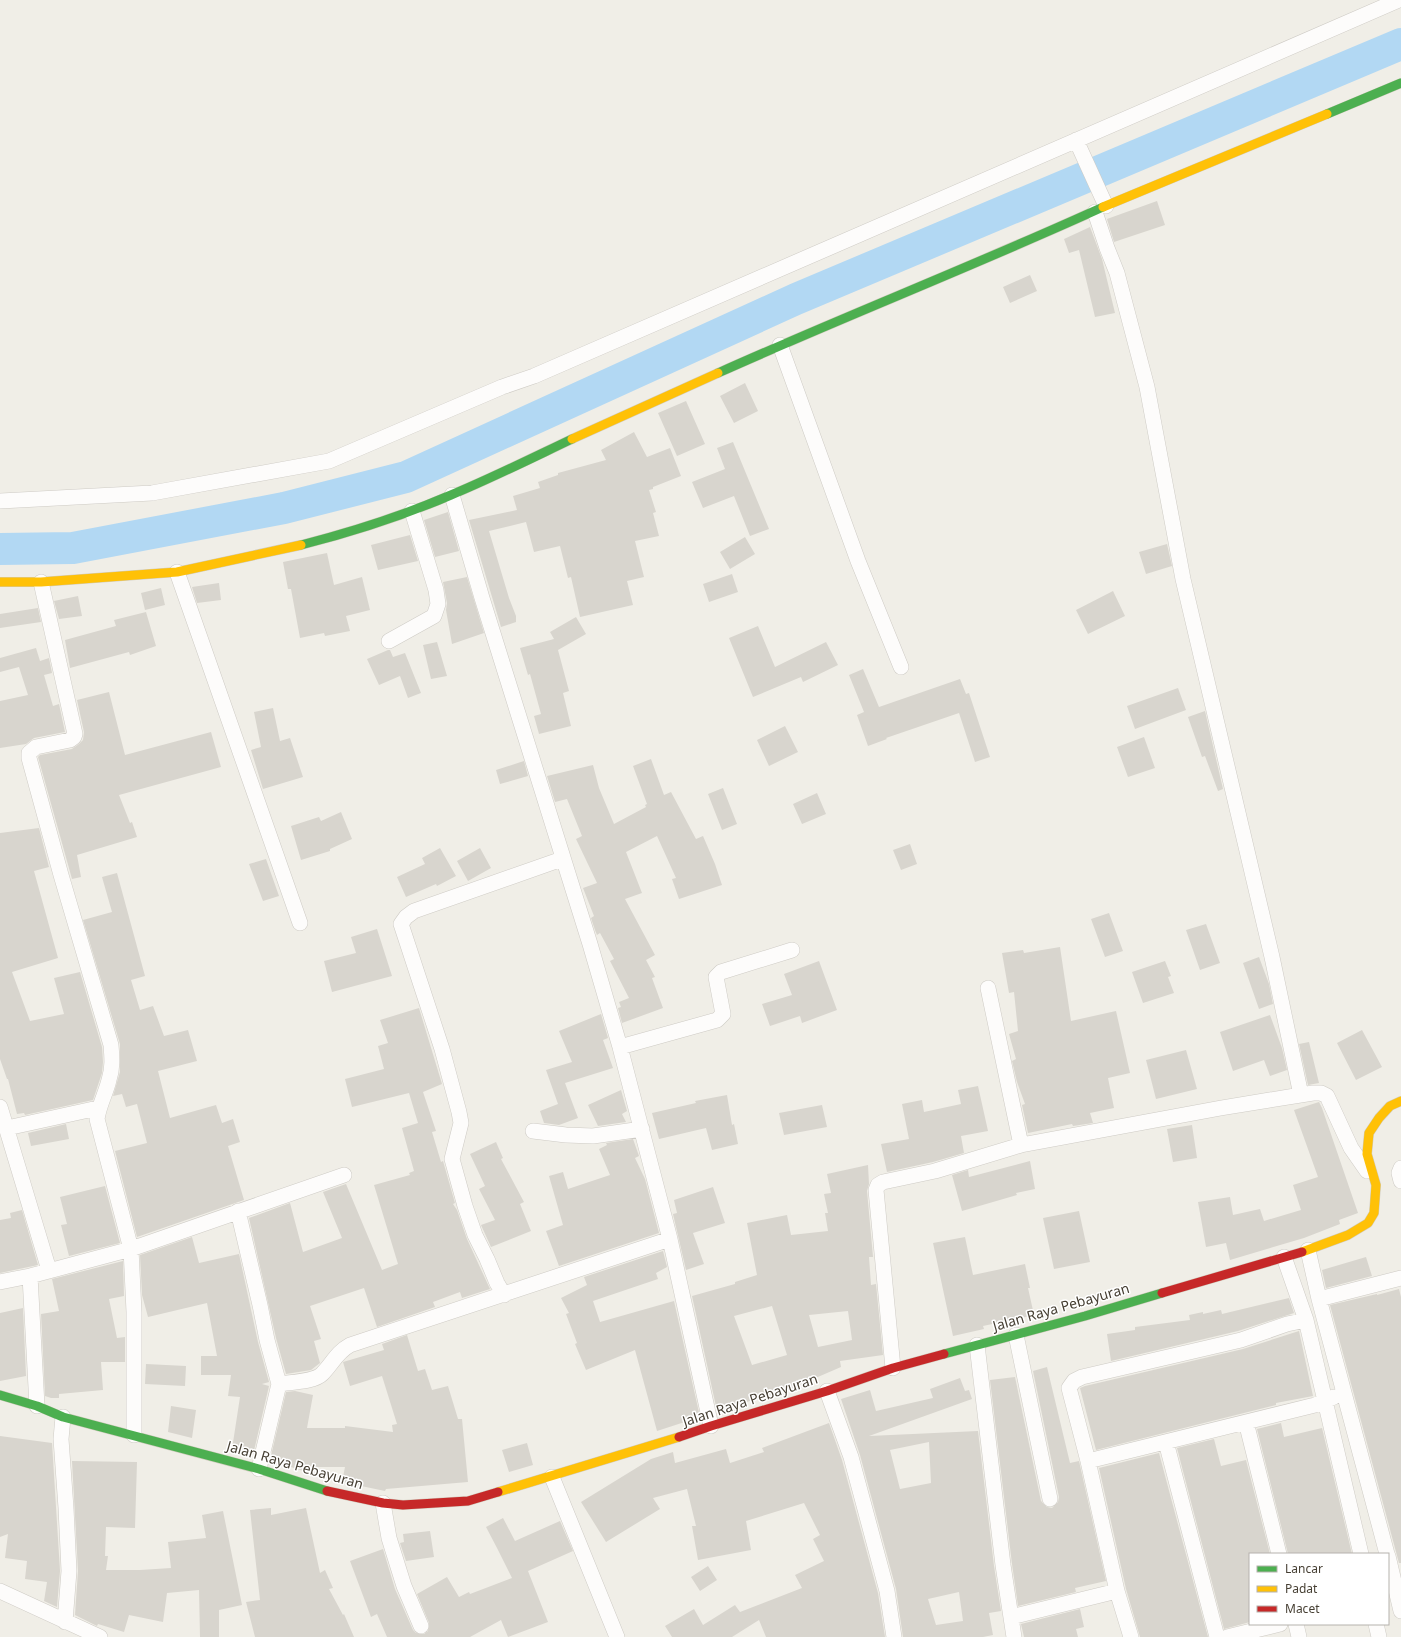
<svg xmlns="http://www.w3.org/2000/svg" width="1401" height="1637" font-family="'Noto Sans',sans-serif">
<rect width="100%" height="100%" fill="#f0eee7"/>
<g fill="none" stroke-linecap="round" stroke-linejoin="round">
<path stroke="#b2d8f3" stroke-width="32" d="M0,549L73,548L284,508L406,477L796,299L1401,44"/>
</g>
<path fill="#d8d5ce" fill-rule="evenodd" d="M1157,201L1165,225L1114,242L1107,219Z
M1090,227L1102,259L1115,313L1095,317L1079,250L1069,253L1064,239Z
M1030,275L1037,291L1010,303L1003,287Z
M745,383L758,411L734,423L720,396Z
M686,401L705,444L677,456L658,413Z
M634,432L647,457L670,448L681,476L653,487V489L649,490L656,512L653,513L659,536L635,541L644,577L627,581L633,605L580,617L571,577L568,578L560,546L534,552L526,522L489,531L509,598L516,616V622L501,627L469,520L517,510L513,496L540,488L538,482L558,475V473L606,460L601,450Z
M733,442L769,529L750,536L734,496L703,508L692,482L725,469L717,448Z
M448,512L459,551L435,557L424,520Z
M410,535L418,561L378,570L371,545Z
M745,537L755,554L730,569L720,552Z
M1167,544L1172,566L1146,574L1139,552Z
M327,553L334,585L362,577L370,610L346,616L350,631L325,636L324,633L300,638L291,589H288L283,562Z
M732,574L738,592L709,602L703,584Z
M467,577L484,633L452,644L446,610L447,603L443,582Z
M219,583L221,600L197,603L192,587Z
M161,588L165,605L145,610L141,593Z
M1113,591L1125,616L1088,634L1076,610Z
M78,596L82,616L59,619L54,601Z
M38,608L41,622L0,628V614Z
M146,612L156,646L130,655L129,652L70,668L65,640L116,626L114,620Z
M576,617L586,634L558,650L569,691L563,693L571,726L539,734L534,716L541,714L530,674L528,675L520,648L554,639L550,632Z
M758,626L775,667L826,642L838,665L803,682L801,677L753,697L729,638Z
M437,642L447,676L431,679L423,645Z
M36,648L40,661L49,658L52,673L44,675L53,706L59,704L65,732L34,738L26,744L0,748V701L28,695L19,667L0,672V658Z
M388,650H390L393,657L405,653L421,693L408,698L400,676L379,685L367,659Z
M863,669L879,707L960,679L966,694L969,693L990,757L975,762L959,713L886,738L887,739L868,746L857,715L864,712L849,675Z
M1178,688L1186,710L1135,729L1127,706Z
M109,692L125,755L211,732L221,767L119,795L130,823L132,822L137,837L77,855L81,877L72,879L38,757L40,755L72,749L79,744L83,740L84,732L77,700Z
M273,708L280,741L290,738L303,777L263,789L251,750L261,747L254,712Z
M1205,711L1223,789L1218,791L1205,756L1202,757L1188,717Z
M785,726L798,752L769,766L757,740Z
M1144,737L1155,768L1128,777L1117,747Z
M651,759L664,795L671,792L696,839L703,836L715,864L722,885L679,899L672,879L676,878L657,836L626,852L642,893L625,899L655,955L646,960L655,977L652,978L663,1008L622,1023L618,1008L621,1007L619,1002L629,998L610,961L614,959L600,933L597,935L595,930L591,918L594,916L583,888L597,883L576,839L582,836L567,799L555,802L547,776L593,765L599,788L614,824L646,807L645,805L647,804L633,766Z
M524,761L528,776L500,784L496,770Z
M723,788L737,824L722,830L708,794Z
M817,793L826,814L802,824L793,804Z
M341,812L352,839L330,849V851L301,860L291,826L319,817L321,821Z
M39,828L49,867L34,871L58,958L12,972L30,1021L64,1014L54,978L80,972L102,1047L103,1062L102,1073L93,1100L25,1115L24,1113L17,1114L8,1079H7L0,1059V833Z
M910,844L917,864L901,870L893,850Z
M440,848L456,876L437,886L436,884L406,897L397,877L425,864L422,858Z
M480,848L491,868L468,881L457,861Z
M266,859L279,896L263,901L249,864Z
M117,873L145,976L131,980L140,1010L153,1006L164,1036L188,1030L197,1061L158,1071L170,1118L216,1105L222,1123L233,1119L240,1142L228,1146L244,1200L137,1237L115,1151L147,1143L137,1104L126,1107L122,1094L113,1096L120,1072V1044L83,920L112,912L102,877Z
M1109,913L1123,951L1105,957L1091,919Z
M1206,924L1220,963L1200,970L1186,930Z
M377,929L392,976L332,992L324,961L356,953L351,937Z
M1060,947L1071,1021L1116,1011L1130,1073L1108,1078L1114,1108L1090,1113L1093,1123L1073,1126L1072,1124L1028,1133L1022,1105L1025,1104L1017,1082L1012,1061L1016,1059L1009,1034L1018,1031L1014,992L1009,993L1002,953L1023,950L1024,953Z
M1259,957L1269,984L1273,1004L1259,1009L1243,963Z
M819,961L837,1010L802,1023L800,1016L770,1026L762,1004L792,995L784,974Z
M1165,961L1171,976L1168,977L1174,993L1143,1003L1132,972Z
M419,1008L442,1084L423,1092L436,1131L432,1132L441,1162L443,1161L455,1203L453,1204L457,1210L467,1239L490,1289L462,1298L460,1292L433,1302L435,1307L377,1327L364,1288L310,1306L321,1339L314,1341L320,1363L311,1370L286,1374L276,1338L249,1218L290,1203L303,1252L342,1238L323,1192L346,1184L382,1270L398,1264L374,1185L410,1175L409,1173L414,1171L402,1128L418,1123L409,1093L352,1107L345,1079L384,1069L378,1046L388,1043L380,1020Z
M601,1014L608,1038L603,1040L613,1068L565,1083L578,1118L559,1125L544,1123L540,1111L558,1104L546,1070L572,1062L559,1031Z
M1270,1015L1282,1048L1287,1070L1270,1076L1264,1060L1233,1071L1220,1032Z
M1362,1030L1382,1067L1356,1080L1337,1043Z
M1309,1042L1319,1083L1308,1085L1299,1044Z
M1186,1050L1197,1089L1156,1099L1146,1060Z
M978,1086L988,1131L961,1136L964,1153L933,1162L887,1172L881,1144L909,1139L902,1104L922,1100L924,1112L961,1104L958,1090Z
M621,1090L627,1111L622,1114L626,1122L598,1126L588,1105Z
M727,1095L732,1125L734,1124L738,1144L712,1150L706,1128L659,1139L652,1113L696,1103L695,1101Z
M1319,1102L1322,1108L1358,1213L1339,1220L1340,1224L1304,1238L1230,1260L1226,1243L1206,1247L1198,1202L1230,1197L1233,1215L1260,1209L1264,1221L1301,1210L1293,1185L1318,1177L1294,1110Z
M822,1105L827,1127L784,1135L779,1113Z
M66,1124L69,1139L31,1146L28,1133Z
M1192,1125L1197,1158L1173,1162L1167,1129Z
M633,1139L639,1156L635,1158L645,1179L659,1233L559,1266L546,1231L563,1225L549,1176L563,1172L568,1189L610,1175L599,1149L607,1145L606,1143Z
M496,1142L503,1158L501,1159L524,1202L520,1204L531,1231L491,1247L481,1225L495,1220L479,1189L485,1186L470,1154Z
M1030,1161L1035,1189L1016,1193L1017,1195L962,1211L952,1175L968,1170L969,1177Z
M868,1165L869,1184L867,1191L873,1257H869L871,1285L876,1284L883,1355L840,1361L841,1367L790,1389L717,1411L692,1296L735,1284V1282L757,1275L747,1223L787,1215L791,1235L828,1231L825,1213H828L824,1194L831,1193L827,1174ZM772,1306L787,1355L752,1365L734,1316ZM848,1311L852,1340L818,1347L809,1315Z
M105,1186L120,1243L69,1256L61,1225L67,1224L60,1197Z
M713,1187L725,1223L693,1233L704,1264L686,1270L673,1214L677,1213L674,1200Z
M22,1210L38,1265L0,1273V1220L11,1218L10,1213Z
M1079,1211L1090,1262L1054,1269L1043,1218Z
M192,1237L199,1263L239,1254L258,1342L269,1382L262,1384L269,1386L253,1455L232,1449L240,1397L228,1396L231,1375H201V1356H217L207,1303L148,1317L142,1295L140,1255Z
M965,1237L973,1275L1025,1264L1030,1288H1028L1034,1315L983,1326L984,1329L953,1336L933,1243Z
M663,1251L667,1267L656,1273L658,1279L593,1301L600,1322L674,1301L700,1417L657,1431L635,1350L586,1370L575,1344L577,1343L566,1314L569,1313L561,1298L587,1285L584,1277Z
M1366,1257L1372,1276L1326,1288L1322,1270Z
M123,1261L124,1296L109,1299L117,1338L125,1337V1362H101L103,1390L59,1394V1398H51L45,1396L41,1314L59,1311L52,1279Z
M1399,1289L1401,1297V1563H1399L1330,1305L1377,1294V1295Z
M1289,1298L1294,1313L1238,1331L1111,1361L1107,1334L1135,1330V1327L1190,1320L1189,1315L1203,1312V1314L1221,1310L1222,1314Z
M23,1308L26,1376L0,1381V1313Z
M1299,1331L1313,1396L1276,1403V1405L1096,1450L1080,1388L1085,1386L1243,1349Z
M407,1335L418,1371L425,1369L432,1390L448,1386L458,1419H462L468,1482L386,1489L385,1491L342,1482L345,1467H307L306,1472L270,1460L286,1392L295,1391L313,1395L307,1428H345V1426L393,1432L392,1425L397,1424L382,1376L350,1386L343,1362L384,1350L382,1344Z
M146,1364L186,1366L185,1386L145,1384Z
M1047,1367L1070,1463L1079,1461L1106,1581L1075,1588L1076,1592L1018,1606L1012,1564L990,1380L1015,1377L1041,1501L1047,1507L1052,1508L1058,1502L1059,1497L1033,1371Z
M960,1378L965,1391L969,1390L972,1399L869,1436L978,1431L994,1566L1001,1611L989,1613L993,1635L983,1637H903L896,1589L860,1455L841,1399L870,1390L876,1411L933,1398L930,1389ZM929,1442L931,1483L900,1489L890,1450ZM959,1592L963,1621L936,1625L928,1599Z
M171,1406L196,1410L192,1438L168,1432Z
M829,1423L842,1460L878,1593L885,1637H766L759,1620L732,1637H672L665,1626L694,1609L703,1625L735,1605L740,1612L802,1588L795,1575L824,1561L813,1539L820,1535L804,1503L746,1521L751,1550L698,1560L692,1526H696L687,1489L653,1498L660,1509L606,1542L581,1502L651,1459L673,1452L675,1463L726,1449L730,1463L764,1452L762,1448Z
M1281,1423L1284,1437L1322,1428L1352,1554H1288L1257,1429Z
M0,1436L52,1443L60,1571L57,1607L44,1601L47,1582L25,1579L27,1561L5,1558L8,1534L0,1537Z
M1214,1439L1221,1466L1246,1460L1270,1554H1250V1622L1224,1629L1177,1448Z
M527,1443L533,1465L509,1472L502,1450Z
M1159,1453L1208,1637H1140L1126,1589L1099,1468Z
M72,1461L137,1462L135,1528L106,1527L105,1556H108L106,1570H140L171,1568L168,1542L206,1538L202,1515L223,1511L242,1605L219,1610V1637H200L199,1590L167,1593L163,1622L129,1615L124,1632L98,1624L97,1626L75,1615L78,1571Z
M271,1508V1515L306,1508L320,1573L325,1570L333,1588L329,1589L343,1615L344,1614L354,1637H255L246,1602L260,1600L250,1510Z
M503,1518L515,1541L560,1521L573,1551L528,1571L548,1622L508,1637L501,1620L470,1637H387L377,1614L371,1617L350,1561L383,1549L395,1589L413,1630L416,1633L424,1634L428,1631L429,1623L417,1594L447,1577L459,1597L469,1592L470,1594L512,1578L497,1548H499H497L486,1527Z
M430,1531L434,1557L406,1561L400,1543L404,1542L403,1534Z
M708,1566L717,1580L700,1591L691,1577Z
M1080,1609L1084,1627L1076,1629L1078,1637H1024L1021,1624Z"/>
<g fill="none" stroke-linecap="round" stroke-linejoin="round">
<defs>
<path id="street" d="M1076,140L1106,206
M1095,212L1107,248L1117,273L1147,387L1183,579L1272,957L1301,1095
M780,345L858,561L901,667
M452,495L482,598L590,944L620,1047L670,1239L711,1426
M0,501L152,493L329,461L502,387L534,376L1399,0
M177,572L300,923
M41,582L75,734L74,737L70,740L36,747L29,753V758L61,875L111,1045C112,1057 113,1068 109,1080C106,1093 99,1105 97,1119L131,1249L134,1312V1435
M389,641L434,616L438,604L436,590L412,511
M988,988L1021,1145
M620,1047L717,1020L723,1014L716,977L721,972L792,950
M0,1107L49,1270
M7,1128L98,1108
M533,1131L566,1135L593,1136L642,1129
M1401,1168L1399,1173L1401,1181
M238,1211L260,1305L267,1340L279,1384L259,1469
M1308,1250L1319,1299L1387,1554
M1284,1257L1306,1320L1361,1554
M30,1276L37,1406
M0,1282L30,1276L131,1249L344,1175
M504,1295L497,1283L487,1259L475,1235L465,1206L452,1159L461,1123L459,1112L442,1049L401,924L406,917L414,911L562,859
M1319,1299L1401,1278
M1016,1335L1050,1499
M977,1345L1003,1565L1014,1637
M893,1368L876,1190L878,1185L883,1182L935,1171L1021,1145L1221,1108L1313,1093H1321L1327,1096L1351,1148L1367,1171
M279,1384C290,1382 314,1382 322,1374C332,1364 337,1352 350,1345L670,1239
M827,1391L851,1457L887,1591L894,1637
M63,1417L61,1439L66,1508L69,1571L65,1622
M1246,1422L1279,1554
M1166,1442L1217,1637
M1088,1461L1315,1405L1334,1397
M552,1477L617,1637
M383,1503L389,1538L404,1586L421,1626
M1388,1556L1401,1611
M0,1591L100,1637
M1011,1617L1117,1591
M1296,1624L1299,1637
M1376,1624L1379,1637
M1131,1637L1117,1591L1088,1461L1069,1388L1074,1381L1082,1377L1241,1340L1287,1324L1306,1320
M1227,1637L1280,1624"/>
<path id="fast" d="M1327,114L1401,83
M718,373C845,316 976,265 1103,207
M301,545C352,532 402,516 451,495C492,478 532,458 572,439
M944,1354L1085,1316L1162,1293
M0,1395L37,1406L63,1417L259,1469L327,1491"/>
<path id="slow" d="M1103,207L1327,114
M572,439L718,373
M0,582H41L177,572L301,545
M1302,1252L1348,1235L1368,1223L1374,1213L1376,1185L1367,1154L1369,1133L1379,1118L1390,1106L1401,1101
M498,1492L679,1437"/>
<path id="jam" d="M1162,1293L1302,1252
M679,1437L711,1426L827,1391L893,1368L944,1354
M327,1491L383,1503L403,1505L468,1501L498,1492"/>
</defs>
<use href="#street" stroke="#cecbc5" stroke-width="16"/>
<use href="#fast" stroke="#d0cbbd" stroke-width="10"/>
<use href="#slow" stroke="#d0cbbd" stroke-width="10"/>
<use href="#jam" stroke="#d0cbbd" stroke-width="10"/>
<use href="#street" stroke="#fdfcfb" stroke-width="15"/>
<use href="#fast" stroke="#4caf50" stroke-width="9"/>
<use href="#slow" stroke="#ffc107" stroke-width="9"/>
<use href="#jam" stroke="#c62828" stroke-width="9"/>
</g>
<g text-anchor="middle" stroke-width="3" stroke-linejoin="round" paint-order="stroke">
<g font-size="14" fill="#463f33" stroke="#fff">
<text transform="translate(1061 1307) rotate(-16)" y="5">Jalan Raya Pebayuran</text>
<text transform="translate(750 1400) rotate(-18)" y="5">Jalan Raya Pebayuran</text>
<text transform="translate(295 1465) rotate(16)" y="5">Jalan Raya Pebayuran</text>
</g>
</g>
<rect x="1249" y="1553" width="140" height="72" fill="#ffffff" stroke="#b5b2ad"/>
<rect x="1257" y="1566" width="20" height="6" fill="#4caf50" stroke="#b5b2ad"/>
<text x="1285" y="1573" font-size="12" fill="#463f33">Lancar</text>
<rect x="1257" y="1586" width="20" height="6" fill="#ffc107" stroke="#b5b2ad"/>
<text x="1285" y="1593" font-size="12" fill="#463f33">Padat</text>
<rect x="1257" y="1606" width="20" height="6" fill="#c62828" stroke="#b5b2ad"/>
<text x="1285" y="1613" font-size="12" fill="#463f33">Macet</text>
</svg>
